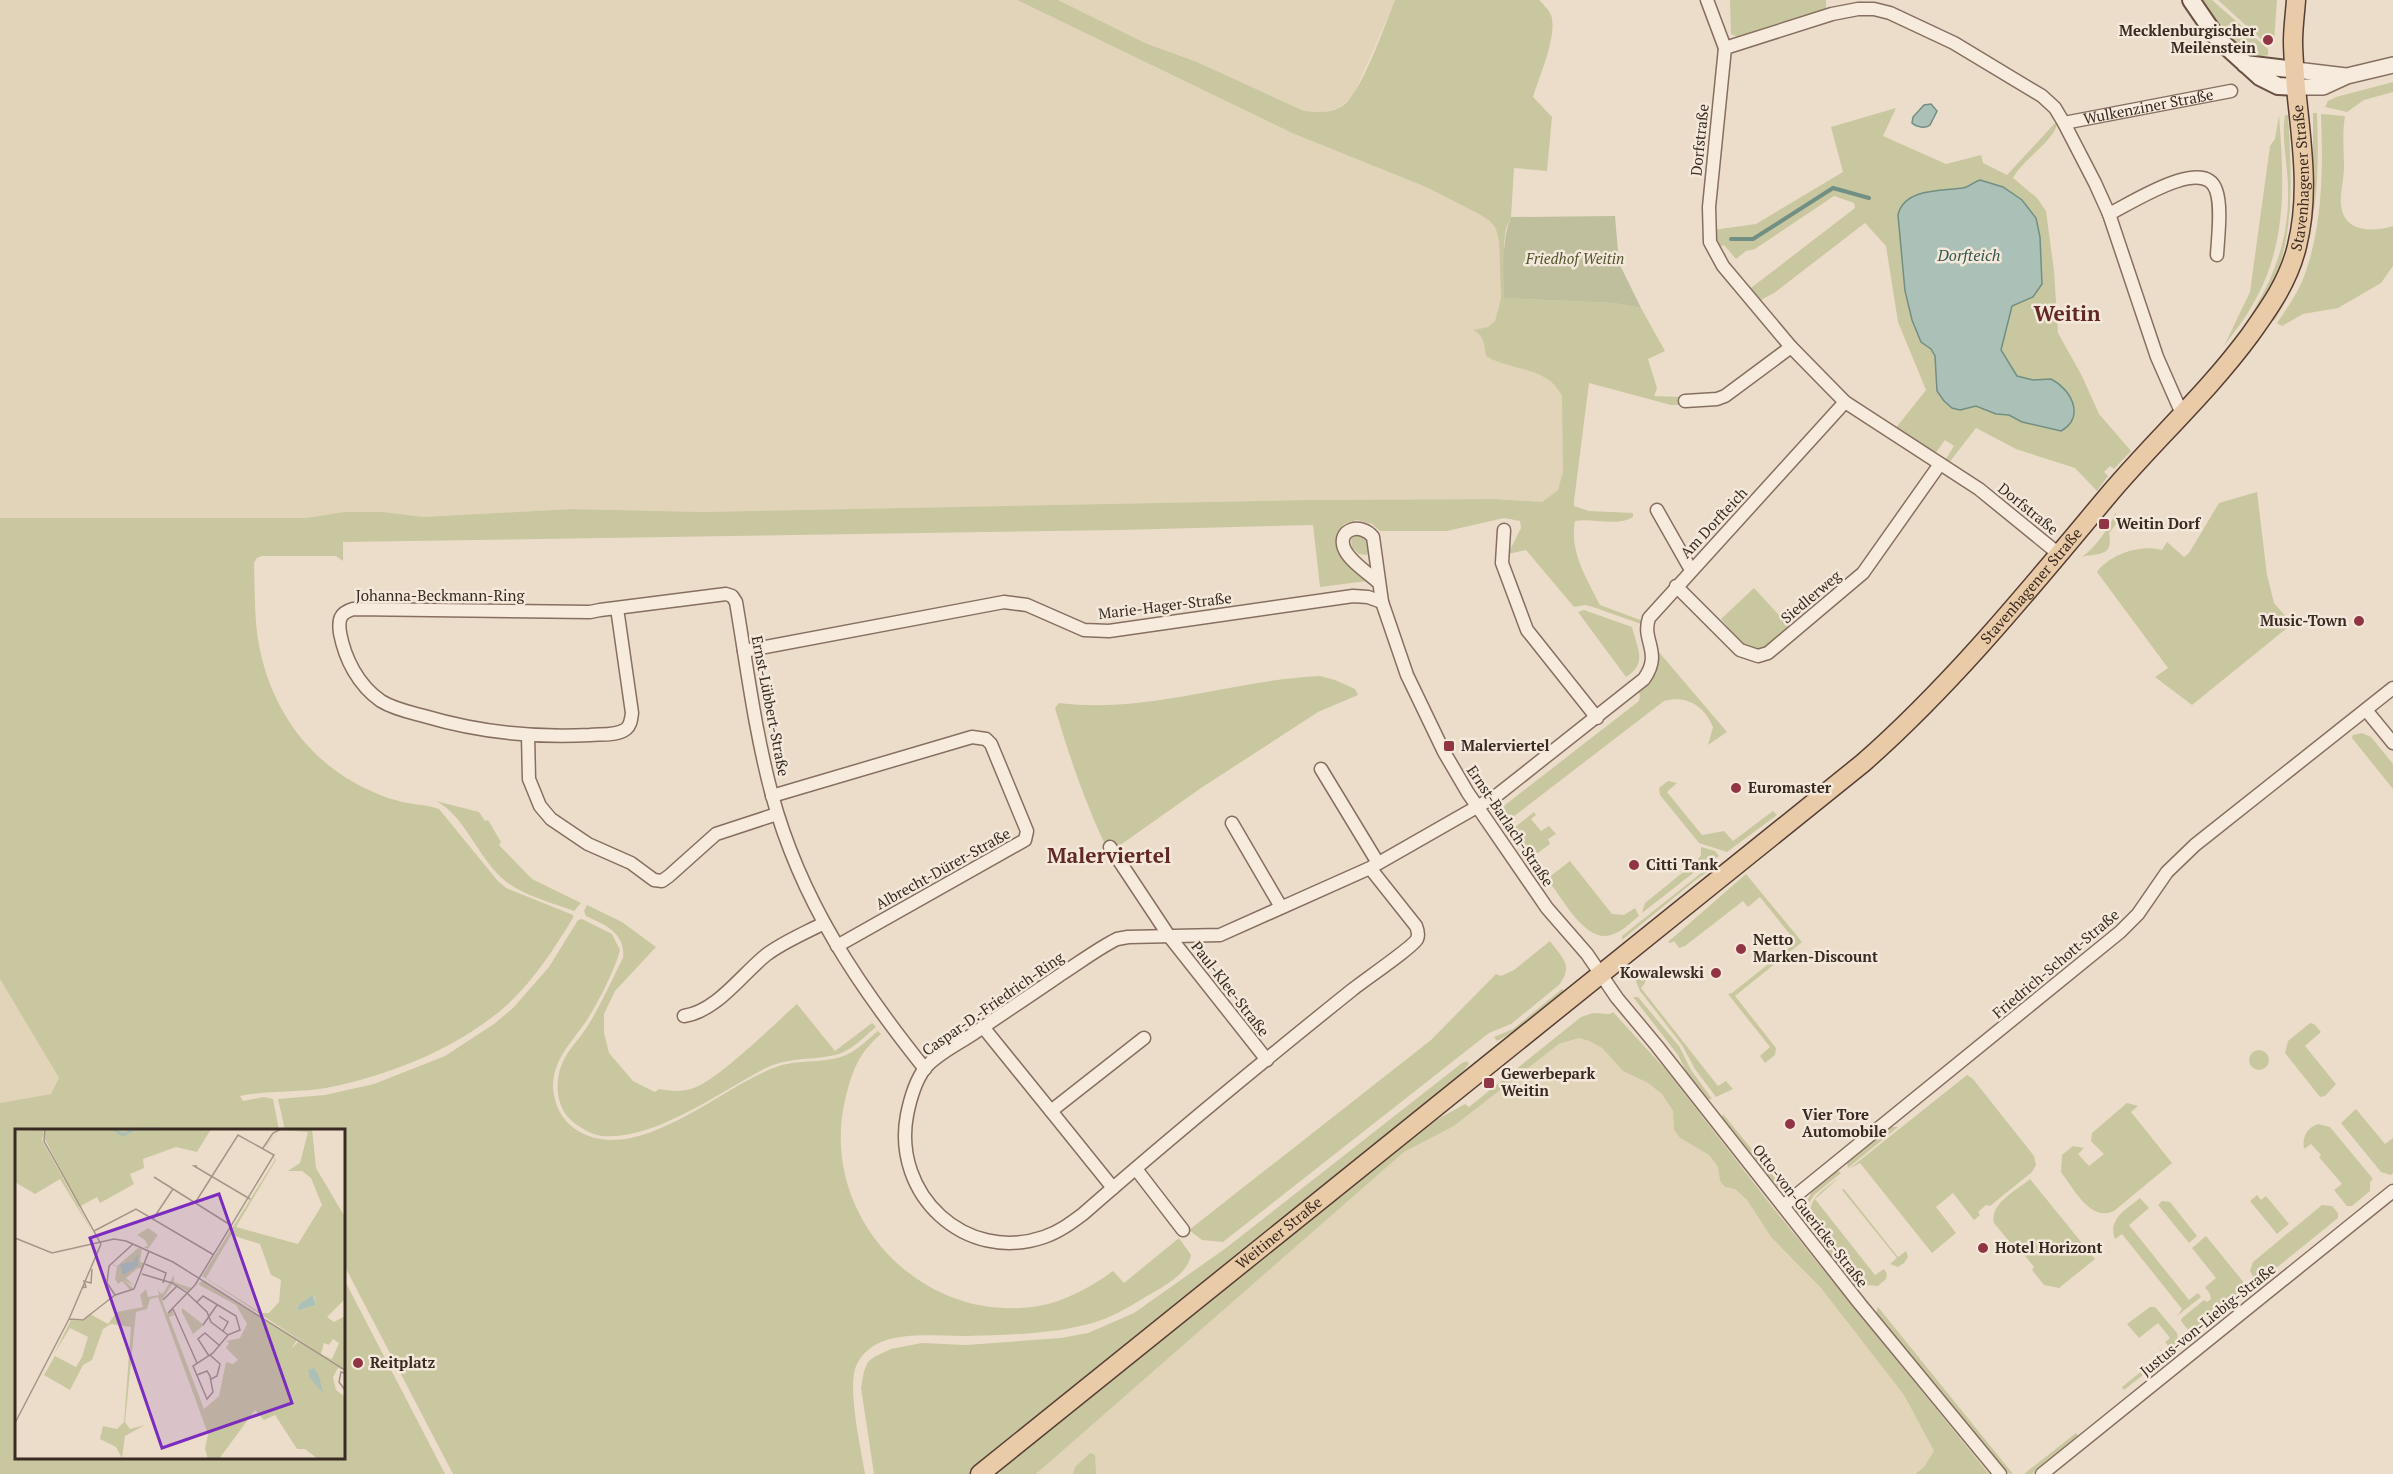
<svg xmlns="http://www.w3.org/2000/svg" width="2393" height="1474" font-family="'PT Serif',serif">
<rect width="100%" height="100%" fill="#ecddcb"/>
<path fill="#e1d4b9" d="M0,0H1017L1292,133L1426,187L1479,214L1490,221L1496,229L1499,242L1501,298L1495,321L1488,327L1475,330L1480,333L1484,341L1486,356L1507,365L1527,369L1541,374L1557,387L1562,396L1564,414L1563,472L1561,482L1558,490L1542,502L1495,499L1309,500L702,512L572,509L423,517L383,512H344L306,518H0Z
M1058,0H1395L1354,94L1339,108L1322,113L1304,111L1197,62L1145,43Z
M0,979L59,1078L52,1094L0,1103Z
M1579,1038L1589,1041L1602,1048L1623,1071L1648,1083L1662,1094L1673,1111L1674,1129L1680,1138L1709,1155L1718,1167L1720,1181L1725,1187L1735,1189L1747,1200L1771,1237L1821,1288L1904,1395L1934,1451L1924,1467L1914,1474H1036L1404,1152L1454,1126L1559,1044Z"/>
<path fill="#c9c79f" d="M1017,0H1058L1145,43L1197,62L1304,111C1317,112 1329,114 1341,107C1361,96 1385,24 1395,0H1539C1543,4 1549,10 1551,15C1558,35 1539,77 1533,97L1552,117L1547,171L1514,168L1511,217L1506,229L1504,243V298L1615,303L1641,308L1665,351L1648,359L1657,388L1654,396L1682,397L1683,405H1671L1589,383L1574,501V506L1589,511L1633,513V517C1617,527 1593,518 1575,521C1569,551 1587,579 1600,605L1643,621L1641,624L1593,607L1585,605L1574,607L1526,550L1508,554L1521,528L1520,521L1504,518L1447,531H1380L1372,524L1357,520L1344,524L1338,531C1332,554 1351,567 1367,581L1320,587L1313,525L1120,530L343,542V561L336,556H262L257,558L254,563C255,591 254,623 260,650C273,712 311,764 369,790C378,794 389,799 399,801C412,805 426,804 439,809L497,880L506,888L573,915V918C554,949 534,980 507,1005C457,1049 391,1075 326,1088C297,1093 269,1090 240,1096L243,1101L264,1097L273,1099L279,1130H16V1458H344V1279L445,1474H0V1103L51,1094L59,1078L0,979V518H306L344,512H383L423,517L572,509L702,512L1309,500L1495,499L1542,502L1558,490L1563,472L1562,396C1546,365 1512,372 1486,356C1484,344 1484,335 1473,330L1488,327L1495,321L1501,298L1499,242L1496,229L1490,221L1479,214L1426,187L1292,133Z
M1730,0H1826V9L1738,37L1731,34Z
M2203,0H2212L2268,49V55C2241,63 2215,19 2203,0Z
M2218,0H2277L2274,42L2271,43L2263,41Z
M2393,82V92L2364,100L2347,112L2325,107L2328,101L2336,97Z
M1896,108L1883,136L1946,164L1981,155L1983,163L2007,175L2055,123L2057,124C2054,141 2023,159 2013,178L2037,198L2046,211L2054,271L2058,333L2082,376L2099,414L2131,451L2114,469L2110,466L2104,472L2108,476L2097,491L2075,468L2016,449L1976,428L1948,464L1944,462L1954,446L1945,440L1934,455L1895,429L1926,390L1898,322L1886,246L1865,223L1774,293L1757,302L1747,291L1855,208L1854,203L1834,196L1755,249L1746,251L1736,259L1724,245L1718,248L1713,230L1756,224L1843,172L1831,127Z
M2313,113H2317C2320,191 2316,254 2274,321L2272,319L2310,216L2313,182Z
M2321,114L2345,116C2342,134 2344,150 2344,167C2344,179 2340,193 2341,205C2344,233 2373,232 2393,226V266L2381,283L2338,308L2303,314L2282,326L2277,323C2288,307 2300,290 2306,271C2323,221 2323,166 2321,114Z
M2279,115C2284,181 2288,244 2253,304C2245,319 2234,332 2224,346L2250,292L2270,146L2275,139Z
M2285,115H2288C2292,182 2297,250 2259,311C2249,327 2235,342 2223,358C2260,303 2290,258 2288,189C2288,165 2281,138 2285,115Z
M2257,492L2267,575L2274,603L2292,624L2192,705L2155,677L2168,668L2097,572C2110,554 2141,544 2162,550L2167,542L2184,557L2189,553L2219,503Z
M2116,512V524L2109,533C2114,558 2097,553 2082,557C2096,547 2109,528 2116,512Z
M1354,535L1364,536C1368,541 1370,548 1367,555L1359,554L1352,548L1351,539Z
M1754,588L1790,627C1749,661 1754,657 1721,619Z
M1584,610L1632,627C1637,648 1648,663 1626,677L1578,612Z
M1658,651L1727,732L1708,745L1713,727C1704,706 1687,695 1664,701L1505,823L1500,815L1505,805L1639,701L1640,695L1638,691L1656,670Z
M1320,676L1335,680L1355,689L1358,695L1318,712L1201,788L1109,853C1086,805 1070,759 1055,708L1059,703C1148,714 1232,680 1320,676Z
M2362,733L2371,737L2393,764V789L2352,738L2353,735Z
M1668,781L1677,783L1667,792L1702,835L1724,831L1733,841L1773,811L1777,815L1727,852L1699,843L1660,795L1659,788Z
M436,801L479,812L485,821L488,820L501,842L499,845L532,879L581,903L574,911C551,902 520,895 502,878C478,857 464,815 436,801Z
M1534,812L1536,815L1531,819L1541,831L1549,826L1556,834L1548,839L1550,844L1535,855H1527L1511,833L1515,827Z
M1701,847L1715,851L1719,856L1697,870L1642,913L1645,903L1697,861L1701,855Z
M1725,860L1697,879L1622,940V936L1700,874Z
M1570,861L1612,914L1624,915L1635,908L1639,916C1630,923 1622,932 1611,935C1587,943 1565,903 1553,887L1547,884L1552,875Z
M1746,874L1802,942L1735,996L1776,1048L1775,1055L1765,1063L1760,1056L1770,1047L1728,994L1732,993L1796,942L1760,897L1748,907L1743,901L1685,946L1679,948L1674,941L1671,943L1668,942Z
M587,905L622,922L656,947L615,991L604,1014V1033L609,1053L633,1081L655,1092L659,1089C670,1091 680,1092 691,1089C717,1082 774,1024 797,1004L835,1051L872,1023L876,1027C865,1036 853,1049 839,1054C814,1061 788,1056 764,1069C720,1092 653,1141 602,1136C592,1135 581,1128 573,1122C559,1111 555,1091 559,1073C565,1051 576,1044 587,1027C601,1005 611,981 623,958C626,933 605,925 586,916L584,911Z
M582,919L612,934L620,950C615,970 595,1010 582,1027C568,1046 553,1062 553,1087C554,1104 561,1119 575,1129C636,1170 723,1084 779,1066C800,1059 825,1064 846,1055C858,1050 868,1039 878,1031L881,1034C859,1053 853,1069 846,1096C815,1217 926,1332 1048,1304C1071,1298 1094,1285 1113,1271L1124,1283L1179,1238L1191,1255C1188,1274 1163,1287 1147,1296C1127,1308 1108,1320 1085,1325C1048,1334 1006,1335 968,1336C933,1337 874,1326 856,1366C847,1389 861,1448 865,1474H453L344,1265V1130H285L278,1099L325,1095L374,1084L445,1056L494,1024L513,1008L549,967L578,920Z
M1550,941C1562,958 1574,965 1559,985L1511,1024L1489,1033L1223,1242L1202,1240L1189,1230L1431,1040L1496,974L1501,976L1514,970Z
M1635,979H1646L1645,983L1641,988L1718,1086L1726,1081L1733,1089L1716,1097L1695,1069L1682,1045L1640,991Z
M1562,989L1566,992L1526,1025L1497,1041L1494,1037L1513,1029Z
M1633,997H1638L1679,1046L1691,1070L1712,1099H1706L1688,1075L1678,1055Z
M1613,1012L1666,1070L1774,1209L1989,1474H1915L1924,1467L1934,1451L1904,1395L1821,1288L1771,1237L1747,1200L1735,1189L1725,1187L1720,1181L1718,1167L1709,1155L1680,1138L1674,1130L1673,1111L1662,1094L1648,1083L1623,1071L1602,1048L1589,1041L1579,1038L1559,1044L1454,1126L1404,1152L1036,1474H992L1418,1130L1465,1104L1469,1107L1581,1017L1593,1013L1610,1014Z
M2310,1023L2314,1024L2321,1032L2305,1046L2336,1084L2325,1096L2320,1097L2285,1053L2288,1041Z
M2249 1060a10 10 0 1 1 20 0a10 10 0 1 1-20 0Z
M1467,1061L1469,1064L1450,1086L969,1474H874L861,1388L864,1371L868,1362L874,1357L891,1349L922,1343L966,1345L1061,1338L1088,1333L1134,1313L1226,1248L1462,1063Z
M1967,1075L1973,1079L2034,1156L2036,1165L2032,1172L1990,1206L1986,1205L1978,1212L1980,1215L1974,1220L1953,1193L1936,1207L1956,1233L1932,1253L1860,1163L1849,1169Z
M2127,1103L2138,1106L2131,1112L2172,1163L2114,1211C2090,1222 2074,1189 2061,1172L2062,1155L2073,1146L2084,1148L2089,1143L2078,1154L2089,1166L2104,1154L2091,1141L2092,1133Z
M2356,1109L2385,1144L2393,1138V1173L2391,1175L2381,1172L2341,1123Z
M1723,1114L1784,1189L1773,1185L1722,1120Z
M2318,1124L2330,1127L2373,1179L2370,1182V1191L2352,1206H2347L2334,1190L2342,1184L2319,1157L2321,1155L2311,1144L2304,1149C2302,1138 2306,1128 2318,1124Z
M1891,1127H1898L1848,1168L1847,1163Z
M1837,1170L1841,1173L1814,1195L1806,1208H1803L1812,1192Z
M1841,1176L1815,1199L1875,1275L1884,1269L1887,1274L1886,1279L1878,1286L1866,1285L1811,1216C1807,1197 1828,1187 1841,1176Z
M2030,1179L2095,1259L2059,1288L2044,1285L2032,1270L2034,1267L2022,1252L2017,1251L1994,1223C1989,1204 2017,1190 2030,1179Z
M1844,1189L1898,1257L1906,1251L1908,1257L1904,1263L1898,1267L1890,1264L1897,1258L1842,1190Z
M2257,1195L2261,1200L2266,1196L2289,1224L2277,1234L2250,1201Z
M2140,1198L2149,1208L2129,1225L2189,1300L2198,1293L2201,1297L2177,1316L2182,1309L2122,1234L2115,1239C2107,1219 2127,1209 2140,1198Z
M2162,1201L2170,1202L2197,1236L2189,1243L2158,1205Z
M2322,1205L2332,1206L2338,1213V1218L2260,1281L2254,1278L2250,1271L2253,1262Z
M1804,1214L1862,1287L1856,1288L1809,1229Z
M2206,1236L2245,1284L2246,1291L2195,1332L2189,1331L2181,1321L2182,1318L2204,1300L2207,1302L2211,1299L2210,1294L2205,1287L2216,1278L2192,1248Z
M1878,1307L2013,1474L2004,1472L1876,1313Z
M2150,1307H2155L2177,1333L2179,1346L2173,1352L2165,1342L2170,1338L2158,1323L2139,1338L2127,1324Z
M2158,1347L2167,1356L2124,1390L2122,1387L2163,1354Z
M2076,1433L2079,1437L2032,1474H2024Z
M1090,1453L1095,1455L1096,1474H1073L1075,1467Z"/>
<path fill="#bfbe9d" d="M1615,216L1619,263L1641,308L1614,303L1504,298C1504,271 1501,242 1511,217Z"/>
<path fill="#abc1b7" stroke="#728f83" stroke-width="1.5" d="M1931,104L1937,111L1930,125C1926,129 1916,127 1912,123L1913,117L1924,105Z
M1980,180L2003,187L2022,200L2036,218L2040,237L2042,284L2033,297L2012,306L2001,350L2017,376L2033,380L2051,379C2071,389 2086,417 2061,431L2022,422L2009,415L1996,414L1976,406L1960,410L1952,408L1944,401L1937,391L1935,356L1931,349L1921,342L1912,320L1905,291L1898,215C1904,188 1942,191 1963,188C1970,187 1973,182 1980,180Z"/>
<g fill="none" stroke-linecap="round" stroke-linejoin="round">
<path stroke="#728f83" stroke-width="4" d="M1731,239H1753L1833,188L1869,198"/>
<defs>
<g id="minor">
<path d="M1707,0L1725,48"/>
<path id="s1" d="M2064,123L2231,91"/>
<path d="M2109,214C2130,204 2204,155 2216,190C2222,206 2218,237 2217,255"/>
<path d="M1685,401L1717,399L1725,396L1791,347"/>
<path d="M1657,510L1691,570"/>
<path d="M1504,530L1502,563L1527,630L1597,718"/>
<path d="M2060,555L1979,489L1845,402L1791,347L1723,266L1710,242L1709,207L1725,48L1832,14L1858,9H1874L1890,13L1954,43L2042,96L2055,108L2064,123L2095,183L2109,214L2157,357L2179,407L2185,413"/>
<path d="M1378,582C1368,573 1349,561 1344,548C1337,529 1361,522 1373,537L1382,602L1407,675L1444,752L1468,793L1547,908L1587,954L1617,998L1657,1046L1860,1304L2000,1474"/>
<path d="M1676,586L1740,650L1758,656L1768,653L1863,573L1940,464"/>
<path d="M617,608L632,713C631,719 631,725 626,729C617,736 601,734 590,735C534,738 478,732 424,716C409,712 394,709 381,701C358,685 345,659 340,633C338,619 340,613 353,609L590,612L600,610L726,594L732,596L736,602C747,667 755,732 772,795C801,901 857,984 925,1069"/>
<path d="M744,651L1004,602L1027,605L1084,630L1109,631L1353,596L1368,597L1382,602"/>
<path d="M2366,710L2393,743"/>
<path d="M528,735L529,779L540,806L551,819L588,844L631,863L654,880L662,881L669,876L716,834L777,814"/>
<path d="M1321,769L1378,863"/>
<path d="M772,796L972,737L986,739L991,744L1027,831L1025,840L837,946"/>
<path d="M1232,823L1281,907"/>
<path d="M1110,847L1169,936L1267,1060"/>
<path d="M1370,868L1416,926C1418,931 1419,935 1417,939C1413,947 1363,981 1352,990C1261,1063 1171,1137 1083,1214C1071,1223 1059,1232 1044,1237C965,1264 892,1194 907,1115C910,1100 916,1080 925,1068C937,1054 958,1044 973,1034C1002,1014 1031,995 1060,975C1079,963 1097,949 1117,939L1128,937L1220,935L1370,868L1496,796L1644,679C1663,652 1641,641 1649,618L1845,402"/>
<path d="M684,1016C717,1011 741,975 766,955C783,942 805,933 824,923"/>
<path d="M983,1027L1051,1111L1144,1038"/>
<path d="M1051,1111L1113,1188"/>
<path d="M1136,1169L1183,1230"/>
<path d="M1783,1206L2120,932L2138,914L2167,872L2195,845L2393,688"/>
<path d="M2042,1474L2393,1191"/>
</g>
<path id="tertiary" d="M2296,70L2346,76
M2297,87H2323L2347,76L2393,65"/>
<path id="secondary" d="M2191,0L2217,38L2260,77L2278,86L2297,87
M2245,64L2296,70"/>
<g id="primary">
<path id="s2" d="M980,1474L1863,763C1955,682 2033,585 2111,492C2156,439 2208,392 2250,335C2270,307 2289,280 2297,246C2314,178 2294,109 2293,42C2293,28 2295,14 2296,0"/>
</g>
</defs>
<use href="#minor" stroke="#876f60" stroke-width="15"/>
<use href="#tertiary" stroke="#876f60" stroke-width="18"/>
<use href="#secondary" stroke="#695043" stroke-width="20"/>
<use href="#primary" stroke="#563e34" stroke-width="21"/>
<use href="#minor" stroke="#f7ebde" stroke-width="12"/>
<use href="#tertiary" stroke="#f7ebde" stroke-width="15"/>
<use href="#secondary" stroke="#f7ebde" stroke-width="16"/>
<use href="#primary" stroke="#eacba7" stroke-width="18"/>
</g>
<g fill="#913544" stroke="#f3e8da" stroke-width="2">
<circle cx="2268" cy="40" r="6"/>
<rect x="2098" y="518" width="12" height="12" rx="3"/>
<circle cx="2359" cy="621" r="6"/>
<rect x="1443" y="740" width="12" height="12" rx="3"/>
<circle cx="1736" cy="788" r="6"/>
<circle cx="1634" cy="865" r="6"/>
<circle cx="1741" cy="949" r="6"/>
<circle cx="1716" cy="973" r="6"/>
<rect x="1483" y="1077" width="12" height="12" rx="3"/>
<circle cx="1790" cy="1124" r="6"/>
<circle cx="1983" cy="1248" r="6"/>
<circle cx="358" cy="1363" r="6"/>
</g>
<g text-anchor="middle" stroke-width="5" stroke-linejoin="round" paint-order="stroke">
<g font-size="15" font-weight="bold" fill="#392a22" stroke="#f3e8da" text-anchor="start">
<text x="2256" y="36" text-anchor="end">Mecklenburgischer<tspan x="2256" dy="17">Meilenstein</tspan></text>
<text x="2116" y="529">Weitin Dorf</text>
<text x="2347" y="626" text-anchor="end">Music-Town</text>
<text x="1461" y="751">Malerviertel</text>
<text x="1748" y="793">Euromaster</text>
<text x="1646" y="870">Citti Tank</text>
<text x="1753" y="945">Netto<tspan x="1753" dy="17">Marken-Discount</tspan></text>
<text x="1704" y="978" text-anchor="end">Kowalewski</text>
<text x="1501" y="1079">Gewerbepark<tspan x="1501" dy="17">Weitin</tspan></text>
<text x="1802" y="1120">Vier Tore<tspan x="1802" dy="17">Automobile</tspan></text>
<text x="1995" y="1253">Hotel Horizont</text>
<text x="370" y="1368">Reitplatz</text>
</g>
<g font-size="15" fill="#392a22" stroke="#f3e8da">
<text dy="5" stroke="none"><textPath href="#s1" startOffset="86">Wulkenziner Straße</textPath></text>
<text transform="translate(1700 140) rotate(-84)" y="5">Dorfstraße</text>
<text dy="5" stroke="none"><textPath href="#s2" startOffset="1881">Stavenhagener Straße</textPath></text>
<text transform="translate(2028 509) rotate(39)" y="5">Dorfstraße</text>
<text transform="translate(1714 523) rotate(-47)" y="5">Am Dorfteich</text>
<text dy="5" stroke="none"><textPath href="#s2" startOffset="1378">Stavenhagener Straße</textPath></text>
<text x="440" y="601">Johanna-Beckmann-Ring</text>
<text transform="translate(1811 597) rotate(-40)" y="5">Siedlerweg</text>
<text transform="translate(1165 606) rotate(-7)" y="5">Marie-Hager-Straße</text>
<text transform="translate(770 706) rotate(79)" y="5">Ernst-Lübbert-Straße</text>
<text transform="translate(1510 826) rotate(56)" y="5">Ernst-Barlach-Straße</text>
<text transform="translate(943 869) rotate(-29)" y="5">Albrecht-Dürer-Straße</text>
<text transform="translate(2056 964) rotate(-40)" y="5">Friedrich-Schott-Straße</text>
<text transform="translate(1230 989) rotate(52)" y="5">Paul-Klee-Straße</text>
<text transform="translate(993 1004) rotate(-35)" y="5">Caspar-D.-Friedrich-Ring</text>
<text transform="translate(1810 1216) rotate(52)" y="5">Otto-von-Guericke-Straße</text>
<text dy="5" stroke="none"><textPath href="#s2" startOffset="384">Weitiner Straße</textPath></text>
<text transform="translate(2208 1320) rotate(-39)" y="5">Justus-von-Liebig-Straße</text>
</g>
<g font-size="15" font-style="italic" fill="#50542b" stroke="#f3e8da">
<text x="1575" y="264">Friedhof Weitin</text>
</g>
<g font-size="16" font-style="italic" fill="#33574f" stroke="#f3e8da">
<text x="1969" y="261">Dorfteich</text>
</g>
<g font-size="21" font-weight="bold" fill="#622825" stroke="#f3e8da">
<text x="2067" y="321">Weitin</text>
<text x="1109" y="863">Malerviertel</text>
</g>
</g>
<g transform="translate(15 1129)">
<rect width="330" height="330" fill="#ecddcb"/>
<path d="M29,0L27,11L78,104L45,50L20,65L0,53V2ZM31,0H196L182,23L161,18L128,30L129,39L115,45L119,55L85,74L82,68L64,78L28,6ZM266,0H297L301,39L330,88V170L312,188L319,193L330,187V240L309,226L317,230L324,214L318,210L314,216L309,214L306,225L187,147L260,31L251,16ZM265,1L293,3L285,34L273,42H287L296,49L307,76L283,115L221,98L261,31L251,17ZM216,106L245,115L256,146L266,151L264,173L254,184H246L191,149ZM299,166L301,176L282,182L284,175ZM133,99L143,106L133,120L128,118L133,117L130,111L122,106ZM123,119L127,120L125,133L129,134L128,140L123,139L111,149L120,157L109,151L118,159L116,162L107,152L103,155L100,150L102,138L96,135L102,137ZM159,146V153L176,159L173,163L158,154L147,171L152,185L157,182L159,186L154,188L189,280L204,267L211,233L218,235L223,231L211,219L214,214L211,212L225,209L232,195L221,176L188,158L183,155L187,152L282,211L276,220L284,212L330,242L323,239L318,248L321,261L330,268V330H303L290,320H282L260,286L249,291L240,281L204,330H193L190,320L193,305L143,168L135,170L132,180L121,183L110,293L115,300L130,296L110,307L107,329L101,318L85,310L88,297L102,300L109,293L116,198L96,195L88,200L77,231L68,236L55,261L29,246L40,227L61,238L67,228L73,208L55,199L39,225L56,191L67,192L75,185L93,195L102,183L128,178L125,166L131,160L133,168L144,166L143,160L146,165L149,163ZM167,179L189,196L178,205L167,183Z" fill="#c9c79f" fill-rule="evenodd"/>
<path d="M123,125V137L108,146L105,135L118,133ZM298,166L301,176L282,182L284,175ZM299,239L304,247L308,264L295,249L293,241Z" fill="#abc1b7"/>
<path fill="none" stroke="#abc1b7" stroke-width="3" d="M98,0L108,6L119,0H143"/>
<path fill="none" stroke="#a49587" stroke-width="1.5" d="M30,0L29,12L86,115M248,19L258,4L266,0M182,37H179L235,70M139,48L217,97M138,90L158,60M79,102L121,80L199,126M0,109L37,124L99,110L111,112L158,133L330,241M118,115L94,137L92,154L100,166L119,160L134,122M130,135L151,144L148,154M127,145L157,154L172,164L192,183L196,193L213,206L225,201L221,187L188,167L182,173M67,159L71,158L69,152L76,154L77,140M148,171L162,157M158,180L182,234M157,181L153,184L180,156L259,26L223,6L180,74M204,187L213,193L208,202M54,190L68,191L100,166M188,196L202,176M195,226L205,235L202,247L196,250M194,227L183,210L190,204L205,217M330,244L326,243L324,253L330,261M182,246L192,242L195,247L198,263L192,270L178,237L198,224L213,206M0,294L54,190L86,115"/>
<path fill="#7b2cbf" fill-opacity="0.15" stroke="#7b2cbf" stroke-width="3" d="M204,65L277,274L147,319L75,109Z"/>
<rect width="330" height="330" fill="none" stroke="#392a22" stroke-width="3"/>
</g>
</svg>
